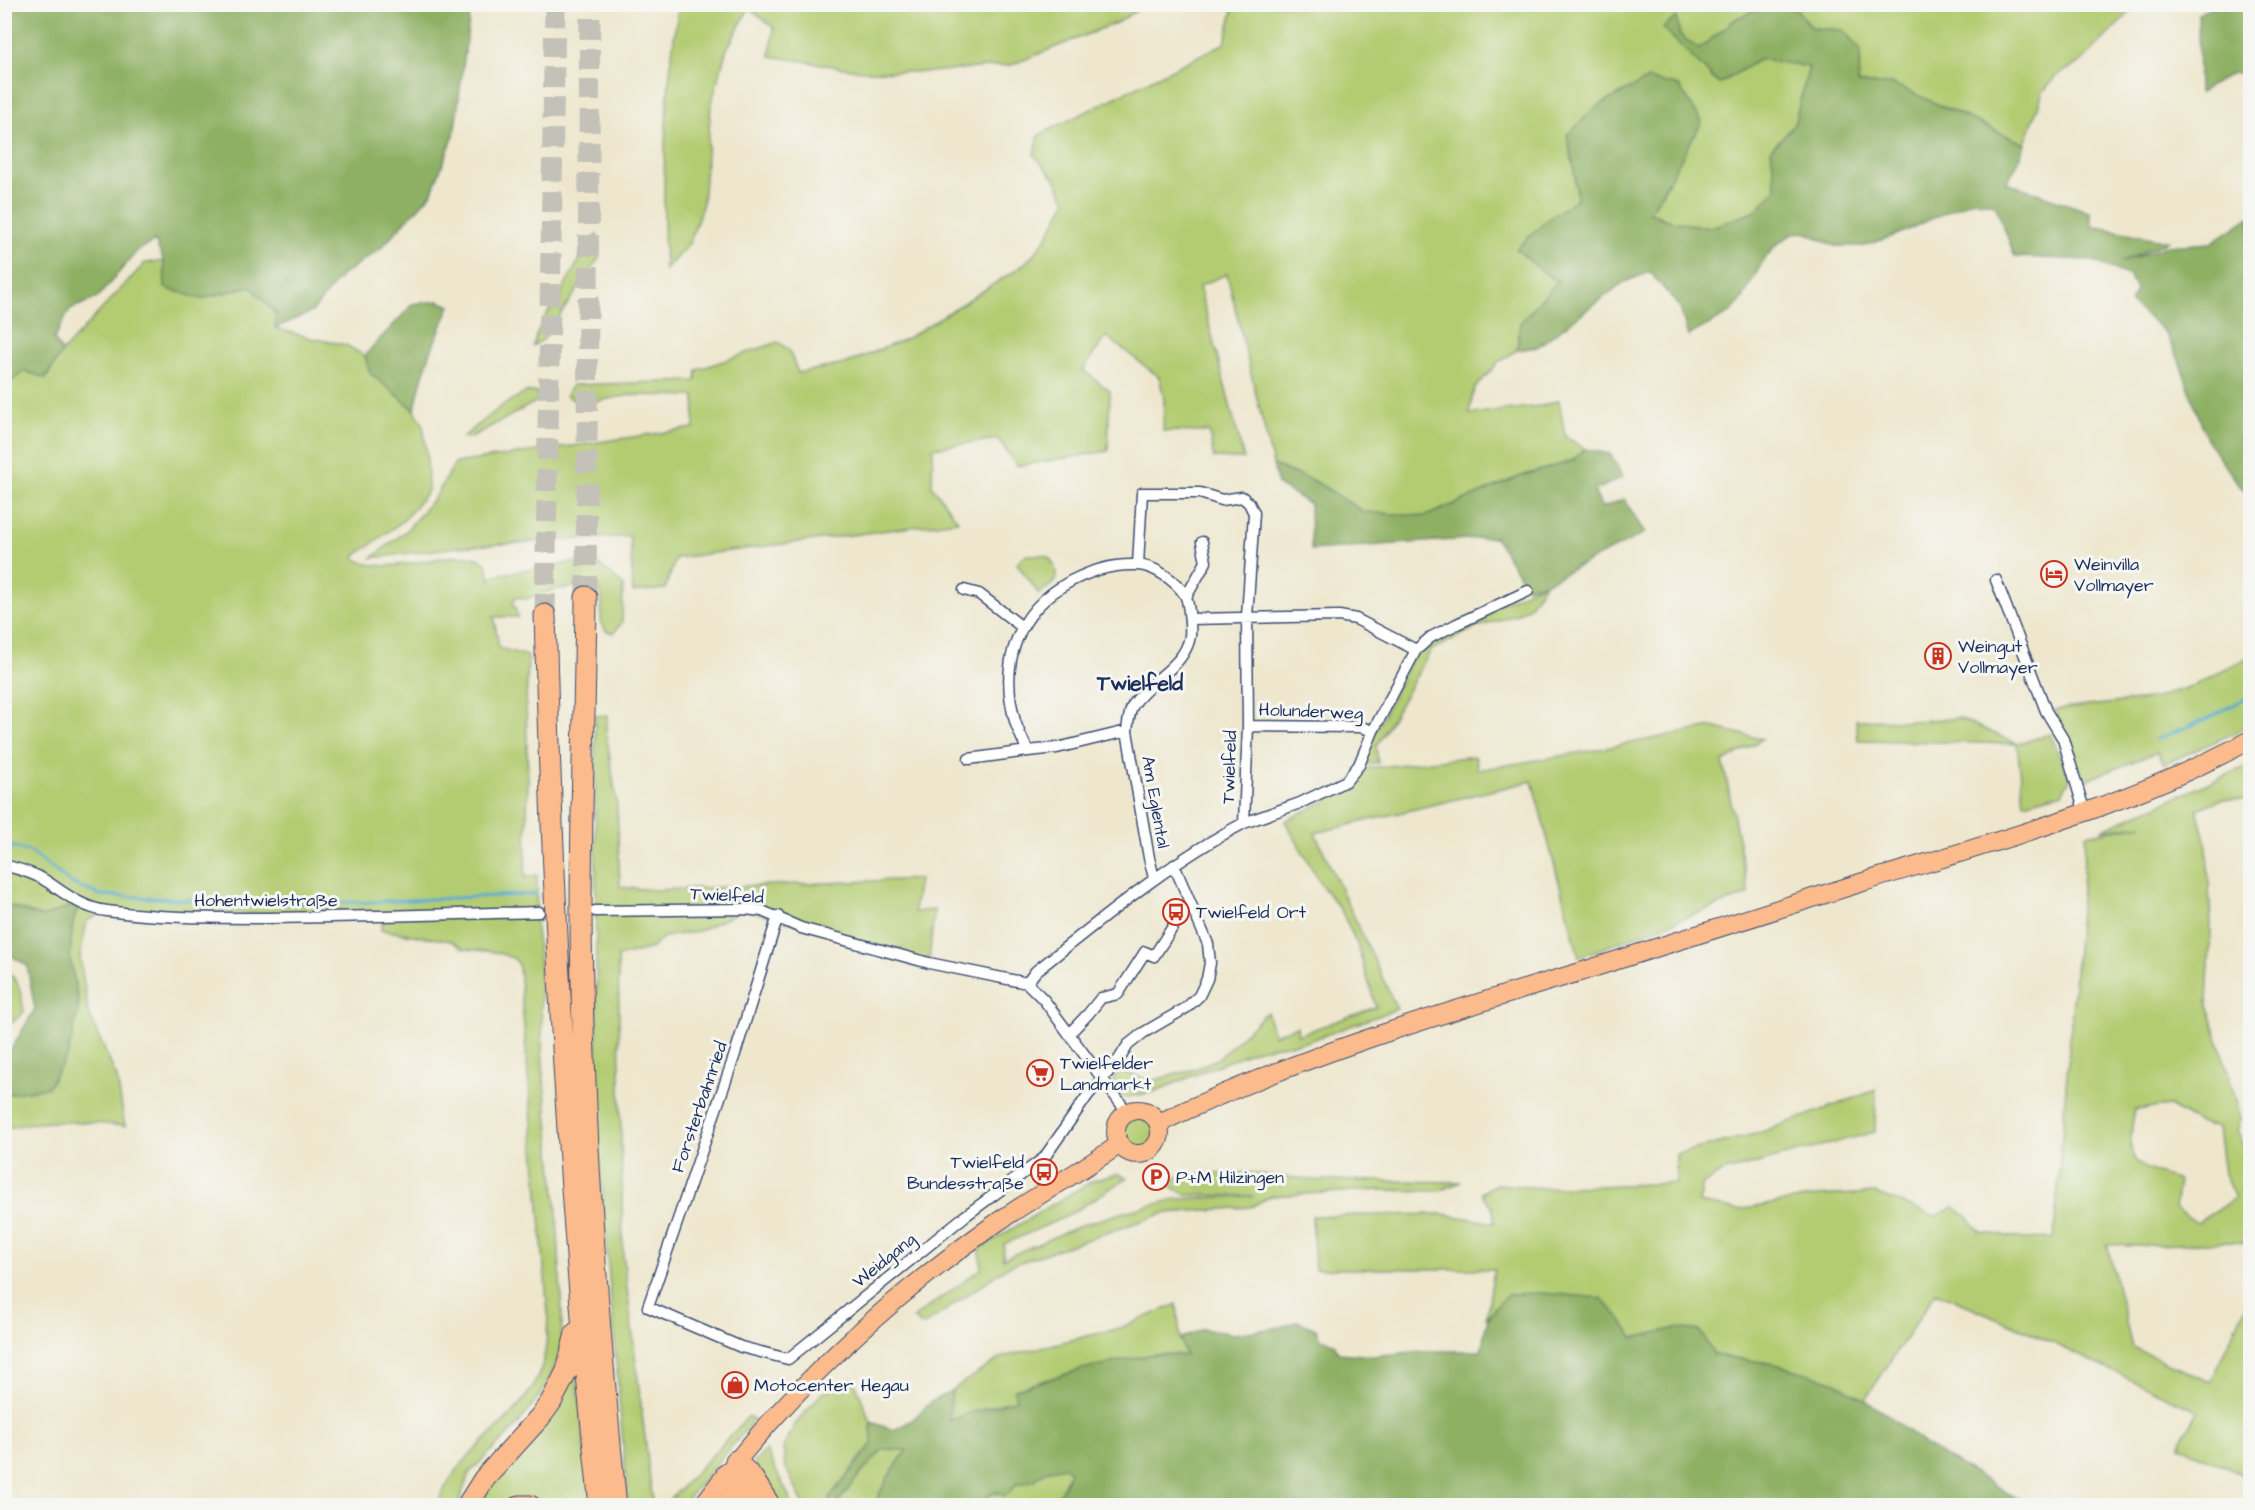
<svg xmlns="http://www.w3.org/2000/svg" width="2255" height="1510" font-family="'Architects Daughter',sans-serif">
<rect width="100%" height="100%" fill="#f6f6f2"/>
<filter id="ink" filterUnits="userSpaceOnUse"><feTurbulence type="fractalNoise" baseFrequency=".0167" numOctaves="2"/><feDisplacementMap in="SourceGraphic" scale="12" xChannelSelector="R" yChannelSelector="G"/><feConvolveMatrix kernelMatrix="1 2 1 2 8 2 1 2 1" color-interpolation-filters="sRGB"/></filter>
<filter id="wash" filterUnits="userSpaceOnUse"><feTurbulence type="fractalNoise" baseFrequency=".008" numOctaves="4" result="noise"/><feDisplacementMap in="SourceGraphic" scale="24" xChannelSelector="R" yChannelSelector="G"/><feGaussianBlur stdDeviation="1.35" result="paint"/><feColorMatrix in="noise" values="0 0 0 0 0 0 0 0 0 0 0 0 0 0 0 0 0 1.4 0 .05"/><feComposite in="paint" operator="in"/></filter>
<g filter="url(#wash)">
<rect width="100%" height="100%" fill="#eee7ce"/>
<path fill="#b3cc72" stroke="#677e68" stroke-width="1.5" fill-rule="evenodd" d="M679,5V4L1145,5L1118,22L1011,65L929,72L864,71L770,56L774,28L749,8L726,51L711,105L703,203L690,242L665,270C662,182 664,92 679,5Z
M1234,5H1770L1737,18L1699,50L1680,35L1664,28L1719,84L1760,58L1809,67L1794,125L1771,149L1776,190L1754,212L1709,228L1667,220L1650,212L1669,182L1574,168L1577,199L1553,215L1543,272L1559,281L1520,323L1517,350L1499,362L1474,389L1469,414L1542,406L1559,400L1565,436L1585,449L1572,461L1521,476L1426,516L1364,512L1316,482L1273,465L1227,274L1199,286L1244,459L1214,458L1209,432L1163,431L1164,398L1159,377L1106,336L1083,370L1110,391L1108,451L1017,466L998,439L933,448L932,486L958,521L676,558L665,589L633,592L630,536L457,547L372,558L406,531L436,496L455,463L694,428L695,396L631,395L580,404L566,395L572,385L696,381L697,370L778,342L789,350L798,373L845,364L908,338L1016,270C1039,255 1054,225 1066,201L1055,179L1034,155L1039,135L1225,43Z
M1793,5H2137L2081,62L2056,76L2043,92L2025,144L1893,84H1857L1861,51L1843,30L1812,28Z
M597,235L599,258L543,340L533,346C539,323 549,312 561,292C573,272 582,253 597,235Z
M164,261L166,288L201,299L250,286L277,315L275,328L311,338L346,345L365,356L371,373L415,410L423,425L427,456L428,491L404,520L354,557C381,583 463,541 485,562C489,567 489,574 490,580L495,575L575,562L600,565L623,585L622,622L614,633L606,631L601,621L602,596L595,582L569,588L556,589L526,599L516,597L513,602L518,617H494L499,648L528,656L526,703L528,784L525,877L537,875L536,930L540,967L543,1070L557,1214L562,1314L561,1353L543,1391L516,1427L469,1473L458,1505H438C454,1450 522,1423 541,1369C547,1351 547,1333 548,1314L519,967L515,959L496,952L464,949L451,941L381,930L383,916L106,911L87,921L80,957L88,1012L117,1078L125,1126C87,1121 42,1118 5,1129V1095L48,1087L79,1005L70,959L72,927L79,903L43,917L5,904L4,386L25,371L46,378L62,352L145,263Z
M526,392H537L541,399L470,438L463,437L503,405Z
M1027,555C1033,555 1041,554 1046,556C1054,560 1059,575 1054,582C1050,587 1044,589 1039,594L1017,564L1020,559Z
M1545,583L1529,607L1515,615L1475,628L1431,650L1376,747L1378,763L1359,765L1416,650L1457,624Z
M2250,657V726L2164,764L2157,752L2084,781L2055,710L2156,698L2197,684Z
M607,715L606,732L617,805L620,887L655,890L919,879L914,912L934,910L929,963L745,909L699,931L664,937L652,948L618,957L623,1254L653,1505H628L597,1132L595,716Z
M1959,718L2018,744L2050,734L2070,779L2062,793L2024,803L2017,744L1858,740L1856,720L1911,721Z
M1712,727L1762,739L1723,762L1749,894L1579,957L1532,781L1315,833L1397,1009L1306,1042L1258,1049L1151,1093L1122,1098L1112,1084L1118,1070L1151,1081L1195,1069L1219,1058L1267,1012L1274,1035L1297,1026L1298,1035L1376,1007L1357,944L1341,910L1322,886L1285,821L1341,793L1362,769L1475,756L1478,770L1595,750Z
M2250,765V800L2222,799L2197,809L2207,848L2211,924L2207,1002L2241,1118L2237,1131L2250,1158V1243L2229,1242L2130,1246L2107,1244L2132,1347L2210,1382L2250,1296V1478L2179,1446L2197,1411L2036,1335L1936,1292L1865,1400L1836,1382L1775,1364L1714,1355L1677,1328L1633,1338L1622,1320L1495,1307L1486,1319L1494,1269H1315L1312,1216L1443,1214L1495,1223L1492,1207L1481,1193L1496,1184L1545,1188L1676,1183V1154L1759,1133L1876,1090L1875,1132L1722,1172L1703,1184L1699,1203L1738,1210L1816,1196L1875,1193L1935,1216L1954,1207L1969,1218L1980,1232L2025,1239L2054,1238L2086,835L2143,825L2101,830ZM2169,1106L2197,1122L2218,1128L2224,1174L2235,1198L2197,1223L2175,1208L2179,1180C2167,1176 2149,1172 2139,1164C2126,1154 2132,1123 2135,1110Z
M5,971C21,979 21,996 24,1012L12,1023L5,1027Z
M1121 1133a17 17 0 1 1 34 0a17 17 0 1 1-34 0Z
M1250,1173L1314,1180L1461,1182L1439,1191L1375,1190L1271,1196L1251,1207L1165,1213L1009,1266L923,1326L913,1318L981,1269L980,1248L1092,1181L1118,1174L1127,1178L1067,1216L1004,1244L1003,1259L1084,1224L1128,1211L1176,1199L1253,1196L1186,1195L1169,1185L1180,1175Z
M1177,1304L1180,1339L1186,1355L1154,1354L1082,1369L1015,1389L1016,1400L969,1413L948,1422L952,1390L1002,1357L1120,1328Z
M576,1369L591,1505H555L529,1498L501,1502L496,1505L475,1506Z
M853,1378L871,1422L872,1444L830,1497V1505H804L785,1466L783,1448L794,1426L822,1393Z
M749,1416L754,1420L682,1505H665Z
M883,1449L907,1450L888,1477L874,1505L836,1506L856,1479Z
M766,1450L793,1505H777L772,1491L754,1463Z
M1064,1467L1070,1471C1067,1484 1058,1492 1055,1505L983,1506L990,1494L1010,1492L1015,1485L1034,1480L1048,1470Z"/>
<path fill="#8eb064" stroke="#547061" stroke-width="1.5" d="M5,4L471,5L454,135L431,194L381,248L341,276L312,312L275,328L277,315L250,286L201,299L165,288L164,261L155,241L138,250L97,298L70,309L54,339L62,352L45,378L25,371L5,386Z
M1770,4L1793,5L1812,28L1843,30L1861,51L1858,84H1893L2025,144L2016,167L2006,182L2090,212L2092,226L2168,241L2121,262L2167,246L2211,243L2250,217V495L2240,486L2207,440L2179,360L2165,332L2130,302L2136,291L2130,276L2091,260L2015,257L1995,204L1973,200L1894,236L1864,246H1835L1805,232L1794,233L1778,243L1763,261L1741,301L1730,313L1688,336L1680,308L1650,272L1624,282L1537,347L1517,350L1520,323L1558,281L1543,272L1516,249L1553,215L1577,199L1574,168L1567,135L1597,106L1648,79L1679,86L1702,122L1650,213L1667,220L1709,228L1754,212L1776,190L1771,149L1794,125L1809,67L1760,59L1719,84L1663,28L1676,17L1680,35L1699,49L1737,18Z
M2216,5H2250V72L2232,73L2199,93L2198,14Z
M439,301L450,306C435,340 421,373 415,410L370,373L365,356C379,337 398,323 412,304Z
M1585,449L1610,454L1623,477L1594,491L1602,508L1624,499L1645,533L1545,583L1527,588L1495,537L1311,550L1310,504L1278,485L1273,465L1316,482L1364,512L1426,516L1521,476L1572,461Z
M79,903L72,927L70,959L79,1005L68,1054L48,1087L5,1095V1060L35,1009L27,965L5,952L4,904L43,917Z
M1543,1293L1601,1298L1622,1320L1633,1338L1677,1328L1700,1331L1714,1355L1775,1364L1836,1382L1887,1414L1928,1447L2029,1505H1055C1058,1492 1067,1484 1070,1471L1064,1467L1048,1470L1034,1480L1015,1485L1010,1493L1004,1496L998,1492L990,1494L983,1505H874L888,1477L907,1450L883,1449L856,1479L836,1505H830V1497L872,1444L871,1422L894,1430L912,1420L931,1402L952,1390L949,1421L969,1413L1016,1400L1014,1390L1082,1369L1154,1354L1186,1355L1180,1339L1203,1329L1234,1334L1281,1327L1298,1321L1316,1329L1321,1339L1334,1343L1338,1353L1372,1356L1422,1351H1481C1488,1319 1483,1318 1509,1294Z"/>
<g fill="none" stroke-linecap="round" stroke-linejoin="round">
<path stroke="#51a9ce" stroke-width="3" d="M2157,739L2205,720L2250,696
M4,844L31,852L71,883L100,895L263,904L370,902L536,894"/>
</g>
</g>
<g filter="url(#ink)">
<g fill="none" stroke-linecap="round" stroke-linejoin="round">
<path stroke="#c4c2b8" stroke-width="21" stroke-dasharray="21 10" stroke-linecap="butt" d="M586,597L590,4
M545,615L555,4"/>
<defs>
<path id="street" d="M1996,580L2046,711L2063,739L2085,813
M964,590L979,594L1022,627
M1186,597L1206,562L1202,542
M1190,619L1339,616L1356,619L1416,650
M1248,726L1361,727L1373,731
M1127,731C1128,723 1129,712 1133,705C1150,679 1185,667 1190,636C1191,628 1189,602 1185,595C1176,581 1154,565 1136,565C1114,564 1090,571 1071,581C1016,611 999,663 1015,721C1018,731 1023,741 1028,751L1057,748L1127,731L1149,858L1154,878
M969,759L1028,751
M1244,823L1300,803L1346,781L1359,765L1373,731L1416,650L1431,637L1457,624L1528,591
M4,865C18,869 31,872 43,879C64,892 81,908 107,911C159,918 213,918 266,918C357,917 448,914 539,912
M595,911L745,909L762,911L801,928L929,963L1027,983L1044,1000L1127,1112
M778,916L735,1054L648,1307L741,1347L788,1359L965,1216L1044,1158L1088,1095L1118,1061L1128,1045L1143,1033L1186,1008L1199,996L1207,979L1210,963L1208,944L1174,865
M1027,983L1036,971C1103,918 1168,863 1244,823L1248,726L1247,617L1254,513L1249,503L1242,497L1222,500L1200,493H1142L1138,565
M1069,1034L1088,1014L1101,998L1118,994L1145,952L1154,956L1183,911"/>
<path id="primary" d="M1116 1132a22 22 0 1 1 44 0a22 22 0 1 1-44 0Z
M1159,1123C1294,1058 1437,1015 1580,972C1675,942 1769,911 1863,882C1995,842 2129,806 2250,740
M702,1506C781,1398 881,1305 989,1228C1031,1198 1077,1174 1120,1144"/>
<path id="highway" d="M586,597C585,702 581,807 581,912C582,1110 596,1308 616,1506
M545,615C553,913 568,1209 600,1506
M736,1461L753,1479L770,1506
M727,1473L752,1498
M467,1506L484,1479L540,1417L551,1402L567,1371L576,1333
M520,1506H530
M714,1506C727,1496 741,1495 755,1502"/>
</defs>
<use href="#street" stroke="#3b4b6f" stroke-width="13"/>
<use href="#primary" stroke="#3b4b6f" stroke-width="20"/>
<use href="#highway" stroke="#3b4b6f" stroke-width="23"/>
<use href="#street" stroke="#fff" stroke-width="10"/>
<use href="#primary" stroke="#fbbb8d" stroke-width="18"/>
<use href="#highway" stroke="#fbbb8d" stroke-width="21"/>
</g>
</g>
<defs>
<symbol id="hotel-ring" viewBox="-11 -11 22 22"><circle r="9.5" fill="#f6f6f2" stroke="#c8321e" stroke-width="1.5"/><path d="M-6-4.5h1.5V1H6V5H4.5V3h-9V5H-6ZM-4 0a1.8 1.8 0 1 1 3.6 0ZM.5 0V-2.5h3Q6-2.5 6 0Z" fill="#c8321e"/></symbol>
<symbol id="building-ring" viewBox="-11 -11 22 22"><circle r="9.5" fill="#f6f6f2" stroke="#c8321e" stroke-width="1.5"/><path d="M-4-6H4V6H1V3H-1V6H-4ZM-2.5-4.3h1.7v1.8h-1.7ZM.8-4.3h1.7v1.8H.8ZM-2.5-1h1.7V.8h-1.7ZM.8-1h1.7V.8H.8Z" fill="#c8321e"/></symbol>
<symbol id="bus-ring" viewBox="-11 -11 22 22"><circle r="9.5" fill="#f6f6f2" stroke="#c8321e" stroke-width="1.5"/><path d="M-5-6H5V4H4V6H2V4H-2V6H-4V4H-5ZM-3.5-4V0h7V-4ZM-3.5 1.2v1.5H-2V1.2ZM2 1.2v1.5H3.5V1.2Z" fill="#c8321e"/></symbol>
<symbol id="supermarket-ring" viewBox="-11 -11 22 22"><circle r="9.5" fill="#f6f6f2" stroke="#c8321e" stroke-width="1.5"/><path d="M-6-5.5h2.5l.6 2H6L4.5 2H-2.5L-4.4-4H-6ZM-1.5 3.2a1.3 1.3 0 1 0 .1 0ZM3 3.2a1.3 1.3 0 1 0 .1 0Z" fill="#c8321e"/></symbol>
<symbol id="parking-ring" viewBox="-11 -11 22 22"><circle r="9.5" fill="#f6f6f2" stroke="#c8321e" stroke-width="1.5"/><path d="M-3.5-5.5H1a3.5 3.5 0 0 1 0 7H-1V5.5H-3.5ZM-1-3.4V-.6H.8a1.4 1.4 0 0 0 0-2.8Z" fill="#c8321e"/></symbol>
<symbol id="shop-ring" viewBox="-11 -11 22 22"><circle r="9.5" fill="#f6f6f2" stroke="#c8321e" stroke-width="1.5"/><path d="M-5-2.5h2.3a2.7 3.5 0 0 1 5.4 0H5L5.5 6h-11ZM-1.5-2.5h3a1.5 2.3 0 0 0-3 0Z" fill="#c8321e"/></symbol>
</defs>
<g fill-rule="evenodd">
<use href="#hotel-ring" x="2039" y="559" width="30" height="30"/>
<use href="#building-ring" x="1923" y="641" width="30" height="30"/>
<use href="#bus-ring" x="1161" y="897" width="30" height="30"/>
<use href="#supermarket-ring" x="1025" y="1058" width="30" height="30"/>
<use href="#bus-ring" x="1029" y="1157" width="30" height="30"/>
<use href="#parking-ring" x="1141" y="1162" width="30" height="30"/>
<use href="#shop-ring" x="720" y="1370" width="30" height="30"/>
</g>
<g text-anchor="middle" stroke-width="6" stroke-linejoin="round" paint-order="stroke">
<g font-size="18" fill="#1b2f5e" stroke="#f6f6f2" text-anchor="start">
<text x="2074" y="570">Weinvilla<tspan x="2074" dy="21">Vollmayer</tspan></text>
<text x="1958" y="652">Weingut<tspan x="1958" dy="21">Vollmayer</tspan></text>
<text x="1196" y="918">Twielfeld Ort</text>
<text x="1060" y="1069">Twielfelder<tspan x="1060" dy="21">Landmarkt</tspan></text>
<text x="1024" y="1168" text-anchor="end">Twielfeld<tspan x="1024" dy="21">Bundesstraße</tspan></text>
<text x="1176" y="1183">P+M Hilzingen</text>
<text x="754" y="1391">Motocenter Hegau</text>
</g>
<g font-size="18" fill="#1b2f5e" stroke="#f6f6f2">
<text transform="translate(1311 711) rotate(2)" y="6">Holunderweg</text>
<text transform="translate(1229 767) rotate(-88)" y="6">Twielfeld</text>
<text transform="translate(1156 802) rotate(80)" y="6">Am Eglental</text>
<text transform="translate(727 895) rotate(3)" y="6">Twielfeld</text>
<text x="266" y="906">Hohentwielstraße</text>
<text transform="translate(699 1107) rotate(-71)" y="6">Forsterbahnried</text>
<text transform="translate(884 1260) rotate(-39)" y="6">Weidgang</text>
</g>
<g font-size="21" font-weight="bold" fill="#1b2f5e" stroke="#f6f6f2">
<text x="1140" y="690">Twielfeld</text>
</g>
</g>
<rect width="2255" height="1510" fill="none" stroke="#f6f6f2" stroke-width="24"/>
</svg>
